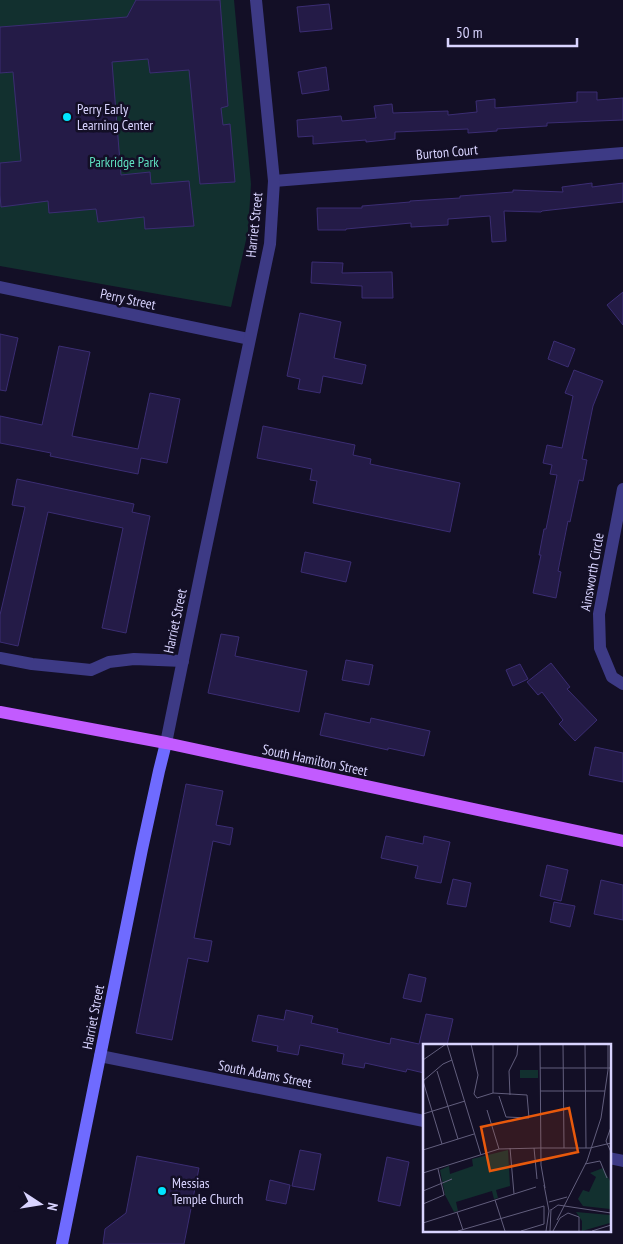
<svg xmlns="http://www.w3.org/2000/svg" width="623" height="1244" font-family="'PT Sans Narrow',sans-serif">
<rect width="100%" height="100%" fill="#130f26"/>
<path fill="#12302f" d="M0,0H234L251,184L248,231L231,307L0,266Z"/>
<path fill="#241b47" stroke="#3b2d73" d="M136,0H220L228,106L221,108L223,125L230,124L235,182L200,184L189,70L150,73L148,59L112,62L121,175L150,172L151,184L189,181L194,226L145,229L144,217L98,222L96,209L49,213L48,201L1,207L0,195V163L21,161L13,72L0,73V27L127,17Z
M329,4L332,29L300,32L297,7Z
M326,67L329,90L302,94L298,72Z
M577,92H597V100L623,98V120L547,123V126L497,129V131L468,133V129L395,132V139L366,142V140L313,144V136L298,137L297,120L341,116L342,121L376,118L374,106L392,104L393,113L448,111V115L477,112L476,101L495,99V108L577,102Z
M592,183V187L623,183V202L542,211L541,212L504,211L506,241L492,242L490,216L448,219V225L411,227V223L346,229V230H318L317,208H362V206L410,202V201L460,198V196L513,192V190L563,192L562,187Z
M312,262L343,263L342,273L392,272L393,298H362V286L311,283Z
M623,292V325L607,305Z
M300,313L341,322L334,358L366,365L362,384L323,376L320,393L298,389L300,379L287,376Z
M0,334L18,338L6,391L0,390Z
M554,341L575,349L568,367L548,359Z
M59,346L90,352L72,436L138,449L150,393L180,399L167,463L141,458L138,474L50,456L51,453L0,443V416L42,425Z
M574,370L603,381L593,406L582,459L587,460L583,481L579,480L570,522L568,521L558,571L561,572L556,598L533,593L541,555H539L544,529H546L557,475L550,474L552,465L543,463L547,445L562,448L573,396L565,393Z
M263,426L355,445L353,455L371,459L370,464L460,483L450,532L313,503L317,481L310,480L312,469L257,458Z
M17,479L134,504L132,512L150,516L126,633L102,628L123,528L48,512L18,646L0,642V615L25,507L12,505Z
M305,552L351,562L346,582L301,572Z
M221,634L239,637L235,656L307,671L299,712L208,693Z
M346,660L373,665L369,685L342,680Z
M551,663L570,687L567,689L597,720L575,741L559,724L563,720L542,692L538,695L527,682Z
M520,664L528,679L513,686L506,670Z
M325,713L370,723L371,718L430,731L424,756L388,748V750L320,735Z
M595,747L623,753V782L589,775Z
M186,784L223,791L216,825L233,828L230,845L213,841L194,938L212,941L208,962L188,958L172,1040L136,1033Z
M386,836L423,844L424,836L450,842L441,883L415,878L418,866L381,858Z
M547,865L568,870L561,901L540,896Z
M453,879L471,883L466,907L447,904Z
M601,880L623,885V920L594,914Z
M554,902L575,906L570,927L550,922Z
M409,974L426,978L421,1002L403,998Z
M286,1010L313,1016L311,1023L338,1029L337,1032L390,1044L391,1038L419,1044L426,1014L453,1019L447,1045H424V1073L407,1069L406,1072L365,1063L364,1068L342,1064L344,1054L300,1045L298,1055L277,1051L278,1046L252,1041L258,1015L284,1020Z
M300,1150L321,1154L314,1190L292,1186Z
M137,1156L199,1168L184,1244H103L105,1229L126,1213Z
M387,1157L409,1162L400,1206L378,1201Z
M270,1180L290,1185L286,1204L266,1200Z"/>
<g fill="none" stroke-linecap="round" stroke-linejoin="round">
<path stroke="#3d3a85" stroke-width="12" d="M274,181L623,153
M0,287L249,339
M623,489L599,614L600,648L612,677L623,684
M0,658L32,664L91,670L109,662L134,659L183,661"/>
<path stroke="#3d3a85" stroke-width="12" d="M166,743L204,557L270,244L274,181L256,0
M100,1056L424,1121
M609,1158L623,1161"/>
<path stroke="#6f6bff" stroke-width="12" d="M62,1244L142,849L159,771L166,743"/>
<path stroke="#c25bff" stroke-width="12" d="M0,712L166,743L623,841"/>
</g>
<g fill="#00e5ff" stroke="#130f26" stroke-width="2">
<circle cx="67" cy="117" r="5"/>
<circle cx="162" cy="1191" r="5"/>
</g>
<g text-anchor="middle" stroke-width="5" stroke-linejoin="round" paint-order="stroke">
<g font-size="14" fill="#d9d4ff" stroke="#130f26" text-anchor="start">
<text x="77" y="114">Perry Early<tspan x="77" dy="16">Learning Center</tspan></text>
<text x="172" y="1188">Messias<tspan x="172" dy="16">Temple Church</tspan></text>
</g>
<g font-size="14" fill="#d9d4ff" stroke="#130f26">
<text transform="translate(447 152) rotate(-5)" y="5">Burton Court</text>
<text transform="translate(254 225) rotate(-84)" y="5">Harriet Street</text>
<text transform="translate(128 299) rotate(12)" y="5">Perry Street</text>
<text transform="translate(592 572) rotate(-80)" y="5">Ainsworth Circle</text>
<text transform="translate(175 621) rotate(-78)" y="5">Harriet Street</text>
<text transform="translate(315 760) rotate(12)" y="5">South Hamilton Street</text>
<text transform="translate(93 1017) rotate(-79)" y="5">Harriet Street</text>
<text transform="translate(265 1074) rotate(11)" y="5">South Adams Street</text>
</g>
<g font-size="14" fill="#5fe0c0" stroke="#130f26">
<text x="124" y="167">Parkridge Park</text>
</g>
</g>
<g transform="translate(423 1044)">
<rect width="188" height="188" fill="#130f26"/>
<path d="M97,26H115V34H97ZM85,106L87,142L73,146L75,154L71,155L69,147L33,158L35,167L31,168L22,151L17,126L26,122L27,130L50,122L49,115ZM180,124L187,137V165L160,162L155,155L160,146L166,148L173,133L167,129ZM153,168L187,171V179L159,187V177Z" fill="#12302f"/>
<path fill="none" stroke="#625e7d" stroke-width="1" d="M24,0L58,111M48,0L55,31L51,50L54,54L70,49M70,0V49M117,0L118,121L122,144M140,0L141,104M162,0L163,104M0,16L23,0M117,24H188M14,27L35,95M117,47H182M70,49L104,51L106,74L83,73L76,52M87,51L86,27L94,11L95,0M64,66L76,105M0,70L42,57M188,83L183,97L188,108M19,100L0,37L20,20L29,16M87,104L91,150M111,104L114,135M117,104H167L188,99M0,106L51,90M162,120L177,117L184,134M0,129L76,105L117,104M121,141L126,167L123,187M0,147L29,135M72,156L82,187M126,158L144,153M0,160L21,151L15,125M128,166L135,161L188,169M34,168L40,186M134,176L164,117L178,74L185,26V0M0,179L113,143M35,187L121,162V180L98,187M127,187L128,165M130,187L137,174L145,169L156,173V187M169,187L188,181"/>
<path fill="#e8590c" fill-opacity="0.15" stroke="#e8590c" stroke-width="2.5" d="M146,64L155,108L67,127L58,83Z"/>
<rect width="188" height="188" fill="none" stroke="#d9d4ff" stroke-width="2.5"/>
</g>
<g transform="translate(40 1204) rotate(102)" stroke="#130f26" stroke-width="4" paint-order="stroke">
<path d="M0-4L9 19L0 12L-9 19Z" fill="#d9d4ff"/>
<text y="-8" font-size="14" font-weight="bold" text-anchor="middle" fill="#d9d4ff">N</text>
</g>
<path d="M448 38v8h129v-8" fill="none" stroke="#d9d4ff" stroke-width="2.5"/>
<text x="456" y="38" font-size="15" fill="#d9d4ff" stroke="#130f26" stroke-width="4" paint-order="stroke">50 m</text>
</svg>
